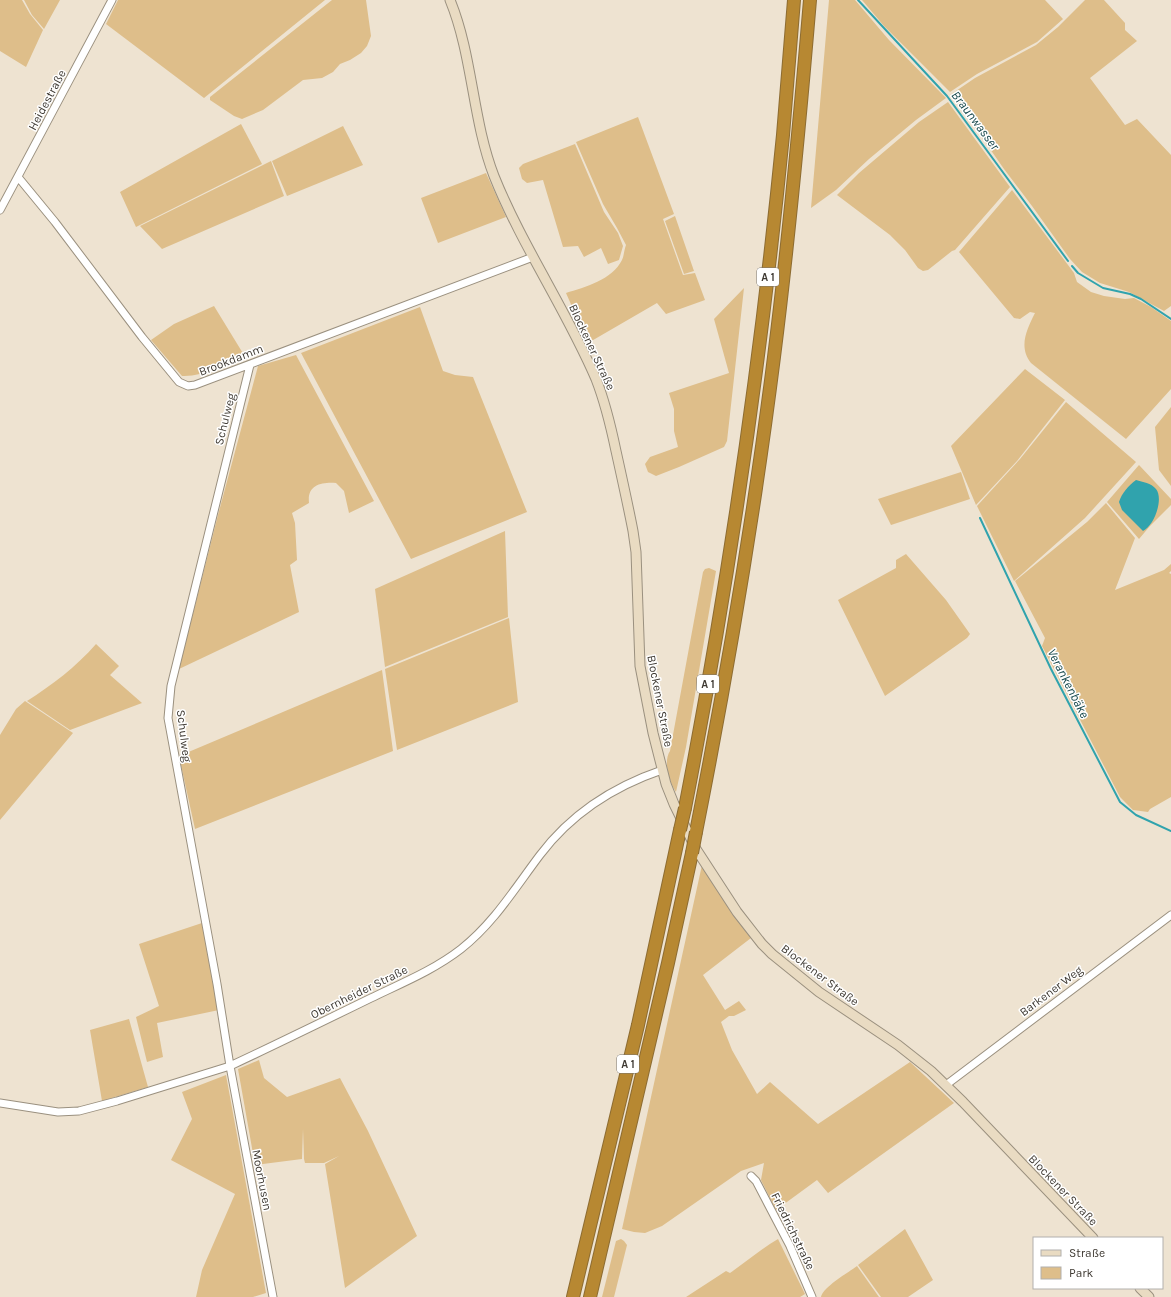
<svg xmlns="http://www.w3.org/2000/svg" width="1171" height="1297" font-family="Karla,sans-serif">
<rect width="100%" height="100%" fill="#eee3d1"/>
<path fill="#debe8a" d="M0,0H22L30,14L43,30L26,67L0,51Z
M24,0H60L44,29L32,15Z
M118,0H325L204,98L106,24Z
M332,0H366L371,36L367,46L361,53L350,60L340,64L333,72L322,78L303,80L263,110L242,119L234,116L210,100V97Z
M829,0H855L889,40L946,98L916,120L869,159L836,190L811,208Z
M862,0H1045L1063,19L1037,42L977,74L950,92L884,26Z
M1085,0H1104L1125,23V30L1137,41L1090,78L1125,125L1137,119L1171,155V306L1164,311L1129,292L1100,283L1082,272L1070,259L1032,206L1004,169L960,106L950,95L975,78L1036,45L1058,27Z
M948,102L1010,187L955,250L952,251L928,270L923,271L918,268L905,250L890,235L837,195L859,173L919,122Z
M638,117L674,214L663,219L683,275L695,273L705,300L666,314L657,303L588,343L566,293C585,287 612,280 622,260C624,256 624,250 626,245L617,228L603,204L576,142Z
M241,124L262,164L136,227L120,192Z
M343,126L363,165L287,196L272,161Z
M575,144L604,212L618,233L623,246L619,260L608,264L601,248L584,257L578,246L563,247L543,180L527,183L522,179L519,168L523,164Z
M271,161L284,196L162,249L140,226Z
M486,173L506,217L438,243L421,198Z
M1012,190L1074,273L1077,282L1091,292L1104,296L1125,299L1134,298L1151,307L1171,321V389L1126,439L1031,363C1018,347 1027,329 1035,313L1030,312L1020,319L1014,318L959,252Z
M675,216L694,271L684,274L665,221Z
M744,288L727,441L724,447L679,467L656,476L648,472L645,464L650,457L678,447L674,431V409L669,393L729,373L714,319Z
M214,306L244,355C225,365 203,377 182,376L151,340L174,324Z
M420,307L443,371L455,375L473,377L527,512L411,559L301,353Z
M296,355L374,501L349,513L344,491L336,483C321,482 307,485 309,503L292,513L295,523L297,560L290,565L299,612L179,669L218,515L258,366Z
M1025,369L1065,400L1017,461L976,505L951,446Z
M1066,402L1136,462L1085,518L1014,581L977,506L1020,459Z
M1171,407V486L1159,470L1155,427Z
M1139,465L1171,499V505L1150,526L1139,539L1107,502Z
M961,472L970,499L891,525L878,499Z
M1106,503L1135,538L1115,590L1164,570L1171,564V571L1169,573L1171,574V797L1150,809L1148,812L1133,810L1120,797L1042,646L1045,638L1015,581L1087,522Z
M505,531L508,617L385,667L375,589Z
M906,554L946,600L970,634L967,638L885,696L838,600L896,568V560Z
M709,568L716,571L686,747L676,792C669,782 663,761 670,751L703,572L705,569Z
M509,618L518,702L397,750L385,669Z
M96,644L119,666L110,675L142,703L70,730L27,701C52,685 76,667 96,644Z
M382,670L393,751L195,829L179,756Z
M25,701L73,733L0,820V735L16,709Z
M702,865L751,938L703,975L725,1010L739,1001L746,1010L734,1016H729L721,1022L732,1050L757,1094L770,1082L818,1124L910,1062L954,1103L828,1193L817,1180L776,1210L761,1180L764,1163L741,1171L662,1226L645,1233L634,1232L622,1229Z
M202,923L219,1010L157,1023L163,1057L147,1062L136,1017L159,1006L139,944Z
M129,1019L148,1087L102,1101L90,1030Z
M259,1060L264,1078L287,1097L340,1078L368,1131L417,1236L345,1288L325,1164L339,1156L324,1163H305L304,1159L303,1129L302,1159L255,1165L238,1069Z
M226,1075L266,1293L253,1297H196L202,1270L235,1194L171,1160L192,1119L182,1092Z
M905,1229L933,1280L908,1297H881L858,1265Z
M621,1239L624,1241L627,1245L614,1297H602L616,1241Z
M778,1239L805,1294L800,1297H686L726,1271L730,1273C746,1262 761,1249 778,1239Z
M857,1266L879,1297H821C823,1287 849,1272 857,1266Z"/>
<path fill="#30a3ad" d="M1136,480C1143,482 1151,483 1156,489C1164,499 1154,526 1143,531L1122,510L1119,502C1122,493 1128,486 1136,480Z"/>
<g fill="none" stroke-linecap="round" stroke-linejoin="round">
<path stroke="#30a3ad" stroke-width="2" d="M858,0L947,96L1068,261
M1072,266L1078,273L1103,288L1130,294L1141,299L1171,319
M980,518L1051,669L1120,802L1136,815L1171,831"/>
<defs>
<path id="street" d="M18,177L55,222L142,337L179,382L188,386L195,385L533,257
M0,210L112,0
M250,365L171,686L168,718L217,984L230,1066L273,1297
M946,1085L1171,915
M0,1103L58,1112L79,1111L117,1101L230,1066C277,1044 324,1021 371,998C402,983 434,970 461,949C494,923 515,888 540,855C571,814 615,786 662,770
M751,1176L756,1181L790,1246L812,1297"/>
<path id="secondary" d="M450,0C473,56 472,119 494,176C522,246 566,309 596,379C605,402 611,427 616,451C622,478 628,505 633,531L636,552L640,666L653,733L666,784L674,804L696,849L709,869L737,912L762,944L772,954L819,992L898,1045L931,1071L963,1102L1093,1238
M1140,1288L1149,1297"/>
<path id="highway" d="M685,808C728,586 761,361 783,135C787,90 790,45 794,0
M696,832C727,675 754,516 774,357C789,238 800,119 810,0
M573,1297L638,1025L680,830
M590,1297L668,963L692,853"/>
</defs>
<use href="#street" stroke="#9a907f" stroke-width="9"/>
<use href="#secondary" stroke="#9a907f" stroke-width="11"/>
<use href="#highway" stroke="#8d6c32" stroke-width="14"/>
<use href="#street" stroke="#fff" stroke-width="7"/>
<use href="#secondary" stroke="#e9dbc2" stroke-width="9"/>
<use href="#highway" stroke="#b78832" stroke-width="12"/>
<defs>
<path id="highway-bridge" d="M680,830L685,808
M692,853L696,832"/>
</defs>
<use href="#highway-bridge" stroke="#8d6c32" stroke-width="14" stroke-linecap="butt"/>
<use href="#highway-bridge" stroke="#b78832" stroke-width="12"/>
</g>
<g text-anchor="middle" stroke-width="3" stroke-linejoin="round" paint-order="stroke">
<g fill="#fff" stroke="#787470" stroke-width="1">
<rect x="757" y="268" width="22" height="18" rx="3"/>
<rect x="697" y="675" width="22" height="18" rx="3"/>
<rect x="617" y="1055" width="22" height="18" rx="3"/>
</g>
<g font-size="11" font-weight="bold" fill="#3e3932">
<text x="768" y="281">A 1</text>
<text x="708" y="688">A 1</text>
<text x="628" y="1068">A 1</text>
</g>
<g font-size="12" fill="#3e3932" stroke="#fff">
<text transform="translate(47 100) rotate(-62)" y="4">Heidestraße</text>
<text transform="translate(592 347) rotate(65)" y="4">Blockener Straße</text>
<text transform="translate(231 360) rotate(-21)" y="4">Brookdamm</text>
<text transform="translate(225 419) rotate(-76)" y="4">Schulweg</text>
<text transform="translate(660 701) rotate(79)" y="4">Blockener Straße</text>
<text transform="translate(184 736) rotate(83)" y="4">Schulweg</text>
<text transform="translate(820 975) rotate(37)" y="4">Blockener Straße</text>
<text transform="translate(1051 991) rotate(-37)" y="4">Barkener Weg</text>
<text transform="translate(359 992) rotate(-26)" y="4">Obernheider Straße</text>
<text transform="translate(262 1180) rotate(79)" y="4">Moorhusen</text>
<text transform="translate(1063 1190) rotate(46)" y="4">Blockener Straße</text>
<text transform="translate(793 1231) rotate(64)" y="4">Friedrichstraße</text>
</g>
<g font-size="13" font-style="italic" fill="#15464a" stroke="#fff">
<text transform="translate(976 120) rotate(53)" y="5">Braunwasser</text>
<text transform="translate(1069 683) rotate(63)" y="5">Verankenbäke</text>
</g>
</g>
<rect x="1033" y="1237" width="130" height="52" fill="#ffffff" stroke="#b2b0ad"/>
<rect x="1041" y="1250" width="20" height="6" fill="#e9dbc2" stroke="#b2b0ad"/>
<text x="1069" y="1257" font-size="12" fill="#3e3932">Straße</text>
<rect x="1041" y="1267" width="20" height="12" fill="#debe8a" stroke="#b2b0ad"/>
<text x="1069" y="1277" font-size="12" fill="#3e3932">Park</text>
</svg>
